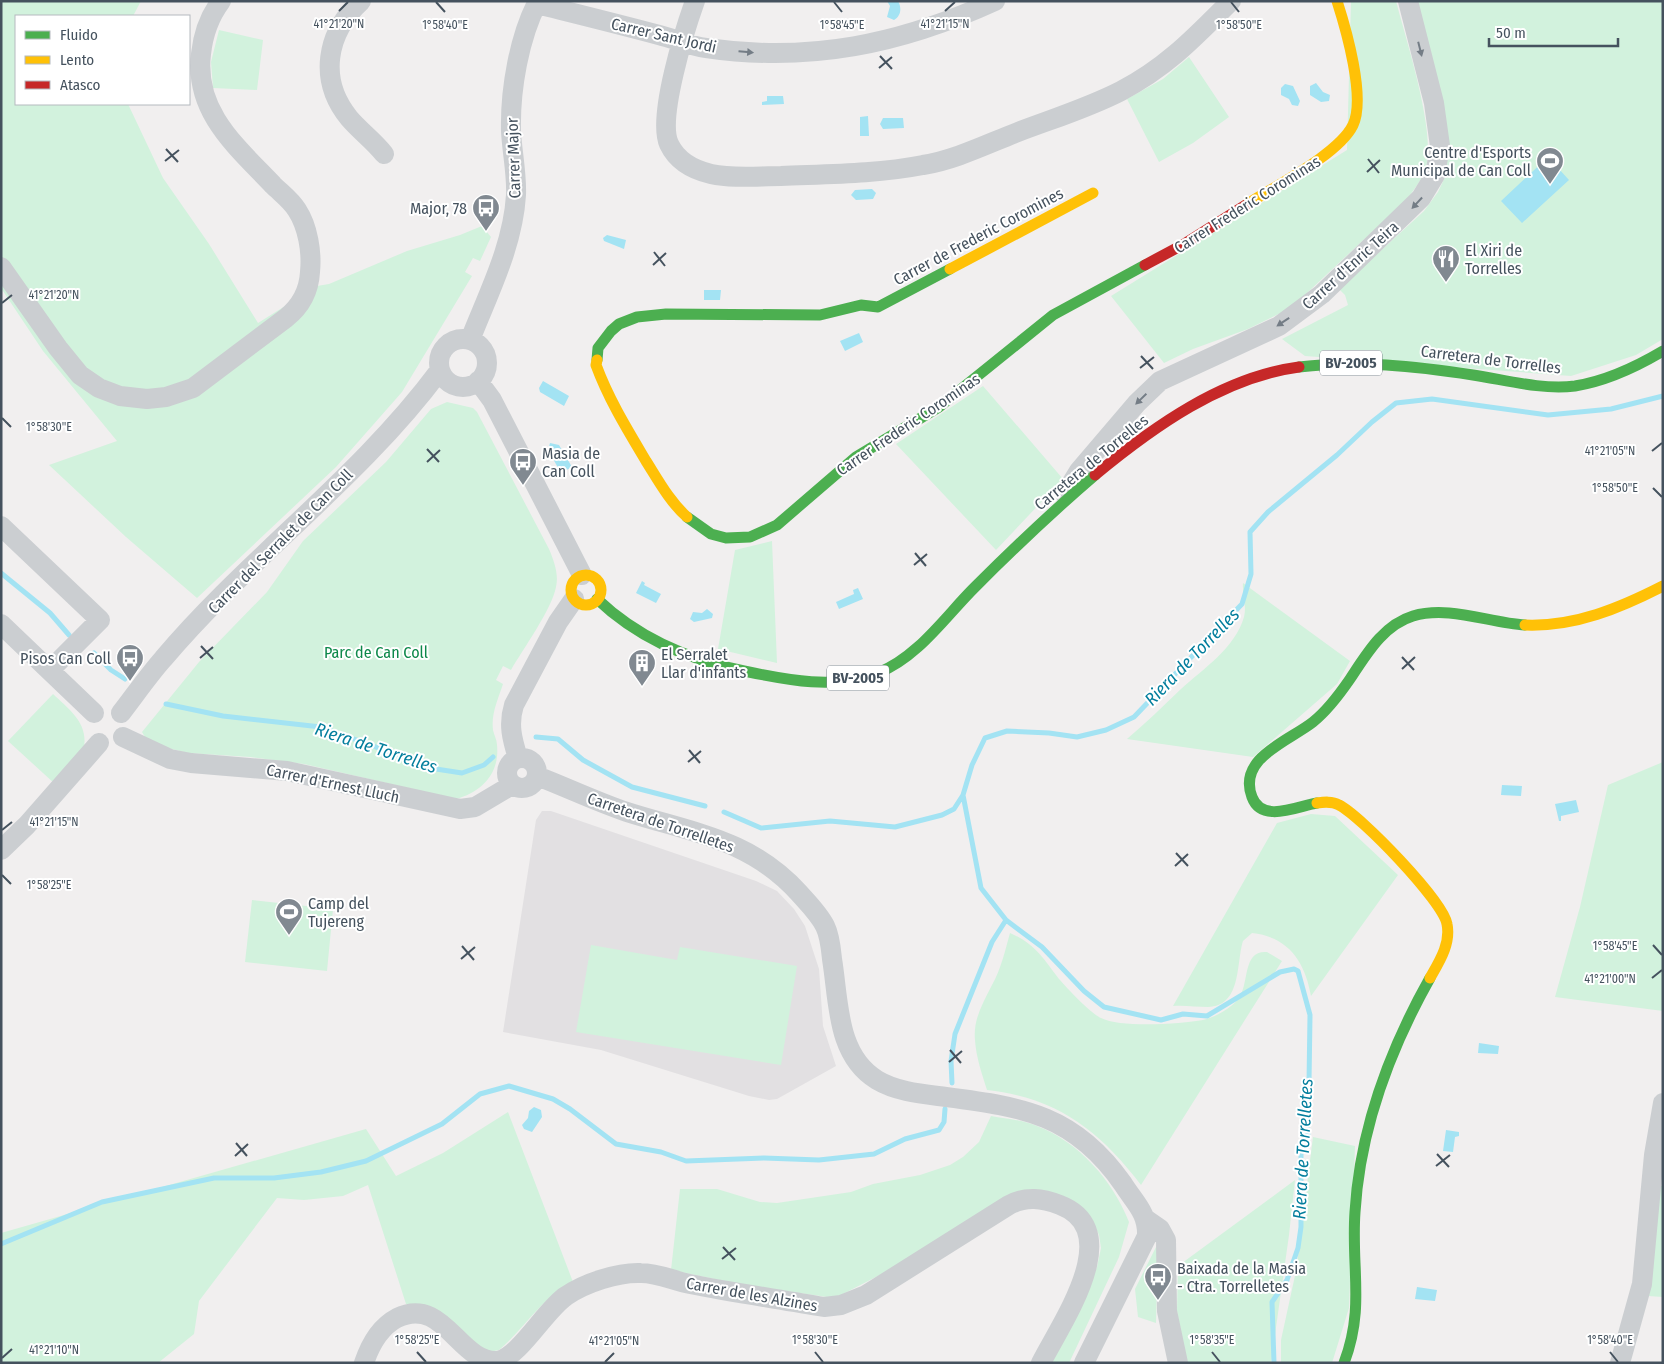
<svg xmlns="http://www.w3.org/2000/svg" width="1664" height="1364" font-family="'Fira Sans Condensed',sans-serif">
<rect width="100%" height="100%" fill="#f1efef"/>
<path fill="#e2e0e2" d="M542,811H551L756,881L777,891L794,909L805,926L819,969L823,1026L836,1066L777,1099L769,1100L749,1096L601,1050L503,1032L536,820Z"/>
<path fill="#d2f2dd" d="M1,1H141L133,16H16V104H128L163,178L209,244L258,323L317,286L329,284L407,251L460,235L482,226L491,237L480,261L473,258L465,272L472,276L402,392L336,467L197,598L126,537L49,465L117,441L43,351L1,288Z
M1351,1H1396C1406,40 1436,131 1426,167C1422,180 1414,190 1406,200L1291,308L1248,329L1193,349L1164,363L1111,296L1347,150Z
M1417,1H1663V339L1636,355L1571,376L1305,356L1282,339L1348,305L1345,295L1339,289L1424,211L1438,192L1445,177L1449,146Z
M219,30L263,40L257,90L213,88L211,62Z
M1189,57L1229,117L1193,143L1159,162L1127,99L1163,79Z
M983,386L1063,479L996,550L896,444Z
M447,402L473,408L477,412L549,549C554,561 559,574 556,587C552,609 523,649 511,670L503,666L496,680L503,684C498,699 491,714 493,730C494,735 497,740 497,745C500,773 482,792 456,799L304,764L250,757L188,753L168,748L145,737L142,732L199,662L267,592L303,541L386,462L431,409Z
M772,541L777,663L718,649L735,550Z
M1243,583L1350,661L1337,684L1253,757L1127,739C1146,723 1163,706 1181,689C1203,669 1235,648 1244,617C1247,605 1242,595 1243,583Z
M53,694C70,710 88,723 84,747L55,784L8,741Z
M1663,762V1011L1555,997L1580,907L1608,785Z
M1311,814L1335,816L1398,875L1311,996C1305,962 1289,937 1252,933L1243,941C1236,963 1242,1006 1208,1007C1197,1007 1184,1005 1173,1006L1277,823Z
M252,900L333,909L327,971L245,962Z
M1010,933C1035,944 1043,958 1059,979C1067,988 1090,1013 1101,1018C1120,1028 1181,1024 1203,1020C1216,1017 1234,1007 1240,996C1249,981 1243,950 1267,952L1282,961L1141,1185C1099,1130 1057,1098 987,1090C982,1074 976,1057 975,1040C973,1019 983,1003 992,985C1001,969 1005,951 1010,933Z
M591,945L677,960L680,947L797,966L781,1065L576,1032Z
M508,1112L573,1282C542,1297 525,1328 499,1350L489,1352L417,1304H406L368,1185L343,1196L304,1200L277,1198L199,1301L194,1334L158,1363H1V1233L366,1129L396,1176L443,1153Z
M991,1116C1007,1119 1023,1120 1037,1126C1079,1142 1113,1181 1129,1222L1119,1257L1069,1363H1052L1097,1267L1101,1248L1099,1235L1091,1218L1081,1209L1043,1191L839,1296L827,1297L744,1285L671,1270L680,1189H717L760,1202L777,1203L851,1192L873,1184L920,1175L950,1165L963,1157L979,1142Z
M1313,1137L1355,1146L1349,1308L1332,1363H1281V1340L1296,1271Z
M1295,1180L1289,1235L1271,1363H1187L1177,1311L1178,1266Z
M1659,1186H1663V1297L1648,1296Z
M1157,1245L1158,1248L1156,1323L1138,1317L1135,1289Z"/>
<path fill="#a3e3f3" d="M887,1H898C902,8 901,16 894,20L887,17L890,6Z
M1316,83L1323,92L1330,95L1329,101L1321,102L1310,95V86Z
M1285,84L1293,86L1300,101L1298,106L1292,105L1289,99L1281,95V88Z
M767,96H783L784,104L762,105V102L767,101Z
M868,116L869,136H860V117Z
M883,118H903L904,128L883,129L880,124Z
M1548,157L1569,180L1522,223L1501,201Z
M872,189L876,193L873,199L856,200L851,195L855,190Z
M607,235L626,240L624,249L604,241L603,238Z
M704,290H721L720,300H704Z
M859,333L863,342L845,351L840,341Z
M543,381L569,396L564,406L540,392L539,388Z
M550,443L559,445L572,467L561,473L548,450Z
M642,581L645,583L644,585L661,594L656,603L636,593Z
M858,588L863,599L839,609L836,602L854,594L853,590Z
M707,609L713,614L712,618L694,622L690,619L693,612L702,613Z
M1502,785L1522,786L1521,796L1501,795Z
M1576,800L1579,812L1561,816V821H1559L1555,804Z
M1479,1043L1499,1046L1498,1054L1478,1053Z
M534,1107L541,1110L542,1117L532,1132L524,1129L522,1125L528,1118L529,1111Z
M1446,1130L1459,1132V1136L1455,1137L1453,1152L1443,1151Z
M1417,1287L1437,1290L1435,1301L1415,1299Z"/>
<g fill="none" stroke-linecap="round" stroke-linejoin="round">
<path stroke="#a3e3f3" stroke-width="5" d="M1,573L50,613L69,635
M94,653L111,670L125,679
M166,704L223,716L321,727L436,769L462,773L484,765L493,757
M536,737L558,739L583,760L632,787L705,806
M724,812L761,828L830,821L895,827L942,815L954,809L963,795L972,765L985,738L1007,731L1049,733L1077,737L1106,730L1134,717L1242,604L1251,574L1250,532L1268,512L1337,455L1372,422L1396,403L1432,399L1548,415L1611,409L1663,396
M1006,920L1042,947L1084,991L1104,1007L1161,1020L1183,1014L1207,1016L1280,972L1294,969L1298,971L1310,1015L1309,1083L1306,1104L1308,1134L1301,1154V1227L1298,1248L1287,1280L1272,1302L1274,1363
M952,1083L951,1061L955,1034L992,942L1006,920L981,888L963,795
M1,1244L102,1202L214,1178H274L321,1172L366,1161L442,1124L480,1094L509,1086L553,1099L570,1109L616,1144L661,1152L686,1161L764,1158L819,1160L874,1154L905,1139L939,1130L944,1122L945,1109"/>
<path stroke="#cbced1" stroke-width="20" d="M361,1C326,33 318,80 349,118C360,131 374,141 384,154
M695,1C685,29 657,118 669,144C677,161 694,170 711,174C733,179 758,176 781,176C828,174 877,174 923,165C955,160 987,144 1018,132C1052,119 1088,108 1121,91C1167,67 1195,37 1231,1
M537,4C577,14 618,24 659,35C675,39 690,46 706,48C810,63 901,44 995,1
M1,267L58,348L80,375L99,388L120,396L147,399L166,397L193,388L286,318C301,306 309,291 310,272C312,252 308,227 297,210C291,200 281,193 273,185C237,147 194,112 201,54C203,35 209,17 221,1
M439 363a24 24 0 1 1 48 0a24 24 0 1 1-48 0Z
M470,340C488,294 513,246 516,195C517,174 512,152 511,131C510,90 519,37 538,1
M478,381L492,400L582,575
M1065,494L1079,471L1137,403L1160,381L1279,326L1322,294L1421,198L1435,175L1440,146L1434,103L1408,1
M1,526L100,620L50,670
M1,624L94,713
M121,713C135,695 148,676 163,659C249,557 360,478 440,370
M123,737L170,759L191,763L287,771L460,809L475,807L512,785
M507 773a15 15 0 1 1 30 0a15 15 0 1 1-30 0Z
M518,758C512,739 508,724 514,705L558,622L574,599
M537,776C568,788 597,802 627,812C693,833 750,839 799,893C808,903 819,914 825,926C830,936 831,949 832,959C839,1001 836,1055 877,1080C897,1092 923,1094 946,1097C1024,1107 1075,1115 1123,1184C1135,1203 1148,1213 1147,1236L1084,1363
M1,850L27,825L99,743
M1147,1220L1160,1229L1166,1240L1167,1311L1178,1363
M364,1363C370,1345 380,1327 397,1318C444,1295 459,1364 498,1361C520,1356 546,1309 566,1296C585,1283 618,1272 641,1273C658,1273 674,1281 690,1284C734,1293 779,1299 824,1307L841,1305L866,1295L1009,1205C1026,1196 1042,1198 1060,1205C1127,1231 1061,1323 1041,1363
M1620,1363L1642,1284L1654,1155L1663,1103"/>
<path stroke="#4caf50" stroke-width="11" d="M597,360L598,348L611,331L619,324L637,317L666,314L820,315L861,305L878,307L950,269
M1299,367C1358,360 1415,366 1473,375C1506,380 1541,390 1575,386C1607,381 1636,367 1663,351
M687,517L711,534L726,538L750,537L777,525L856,457L939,407L1053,315L1145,265
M597,599C638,638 689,660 744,671C787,680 836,690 878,673C918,657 945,617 974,588C1013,549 1053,511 1095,475
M1317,803C1298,806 1262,824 1252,797C1237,758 1289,741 1313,722C1328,710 1339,695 1350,679C1366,655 1383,625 1413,616C1449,605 1489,623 1525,625
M1344,1363C1365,1308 1351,1268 1355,1212C1360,1128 1389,1051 1430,978"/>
<path stroke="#ffc107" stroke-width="11" d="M1246,205C1275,186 1339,154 1353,125C1366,98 1346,29 1337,1
M950,269L1093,193
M597,360L596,365C609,400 627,429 646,461C658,480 670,502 687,517
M571 590a15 15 0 1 1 30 0a15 15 0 1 1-30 0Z
M1525,625C1575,627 1620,608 1663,586
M1317,803C1324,802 1332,801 1339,805C1361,816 1443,901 1447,924C1451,944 1439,962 1430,978"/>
<path stroke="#c62828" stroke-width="11" d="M1145,265L1186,243L1246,205
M1095,475C1153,427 1223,377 1299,367"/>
</g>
<defs><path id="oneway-solid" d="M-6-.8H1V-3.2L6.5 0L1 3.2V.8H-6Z" transform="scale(1.25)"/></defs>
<g fill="#747d86">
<use href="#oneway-solid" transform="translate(1420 49) rotate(76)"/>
<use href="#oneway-solid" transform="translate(746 52) rotate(5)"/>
<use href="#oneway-solid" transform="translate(1417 203) rotate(133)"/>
<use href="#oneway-solid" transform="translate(1283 322) rotate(146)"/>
<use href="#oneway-solid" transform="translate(1141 399) rotate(136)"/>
</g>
<path fill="none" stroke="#45525e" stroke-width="2" d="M436,2L445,12M834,2L842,12M1231,2L1239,12M339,11L348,2M945,11L955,2M880,56L892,69M879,68L892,57M166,149L178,162M1368,159L1379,173M165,161L179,150M1367,172L1380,160M654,252L665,266M653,265L666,253M2,303L12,295M1141,356L1153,369M1140,368L1154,357M2,418L11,427M427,449L439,462M1652,451L1662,443M427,462L440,450M1653,488L1662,497M915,553L926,566M914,565L927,554M201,646L213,659M1402,657L1414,670M200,658L213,647M1402,669L1415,657M689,750L700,763M688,762L701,751M2,830L12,822M1176,853L1188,866M1175,866L1188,854M2,875L11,884M1653,945L1662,955M462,946L474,960M461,959L475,947M1652,978L1662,970M950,1050L961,1063M949,1062L962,1051M236,1143L247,1156M1437,1154L1449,1167M235,1156L248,1144M1436,1166L1450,1155M723,1247L735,1260M722,1259L736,1248M417,1352L426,1362M815,1352L823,1362M1212,1352L1220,1362M1610,1352L1618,1362M2,1358L12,1349M605,1362L614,1353"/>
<defs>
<symbol id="stadium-pin" viewBox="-11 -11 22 30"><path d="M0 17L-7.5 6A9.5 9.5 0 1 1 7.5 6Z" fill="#818991" stroke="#fff"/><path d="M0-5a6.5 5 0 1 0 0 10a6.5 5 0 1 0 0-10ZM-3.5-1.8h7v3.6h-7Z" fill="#fff"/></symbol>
<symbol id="bus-pin" viewBox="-11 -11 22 30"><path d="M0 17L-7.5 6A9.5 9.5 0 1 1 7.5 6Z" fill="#818991" stroke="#fff"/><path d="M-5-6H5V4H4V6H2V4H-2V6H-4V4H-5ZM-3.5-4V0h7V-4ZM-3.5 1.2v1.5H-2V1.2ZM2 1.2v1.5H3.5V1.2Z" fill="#fff"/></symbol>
<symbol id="restaurant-pin" viewBox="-11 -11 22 30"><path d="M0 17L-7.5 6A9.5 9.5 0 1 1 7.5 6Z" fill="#818991" stroke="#fff"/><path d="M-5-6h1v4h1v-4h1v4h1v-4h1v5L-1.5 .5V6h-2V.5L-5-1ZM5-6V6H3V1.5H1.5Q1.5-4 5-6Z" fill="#fff"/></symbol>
<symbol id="building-pin" viewBox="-11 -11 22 30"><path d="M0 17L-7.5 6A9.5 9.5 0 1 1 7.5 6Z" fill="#818991" stroke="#fff"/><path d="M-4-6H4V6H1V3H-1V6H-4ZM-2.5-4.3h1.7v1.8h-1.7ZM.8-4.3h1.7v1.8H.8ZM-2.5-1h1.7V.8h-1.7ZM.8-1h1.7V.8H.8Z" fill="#fff"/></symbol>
</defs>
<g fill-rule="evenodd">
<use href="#stadium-pin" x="1534" y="145" width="32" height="43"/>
<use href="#bus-pin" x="470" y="192" width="32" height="43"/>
<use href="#restaurant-pin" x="1430" y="243" width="32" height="43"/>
<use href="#bus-pin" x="507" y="446" width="32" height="43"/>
<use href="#bus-pin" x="114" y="642" width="32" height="43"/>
<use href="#building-pin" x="626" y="647" width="32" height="43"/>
<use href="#stadium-pin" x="273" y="896" width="32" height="43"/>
<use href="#bus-pin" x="1142" y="1261" width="32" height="43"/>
</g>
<g text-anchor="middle" stroke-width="4" stroke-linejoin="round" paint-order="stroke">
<g fill="#fff" stroke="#7d868e" stroke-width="1">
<rect x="1320" y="350.5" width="62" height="25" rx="4"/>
<rect x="827" y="665.5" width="62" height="25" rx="4"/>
</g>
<g font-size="15" font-weight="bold" fill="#45525e">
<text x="1351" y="368">BV-2005</text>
<text x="858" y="683">BV-2005</text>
</g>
<g font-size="16" fill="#45525e" stroke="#fff">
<text transform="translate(664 35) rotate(13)" y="6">Carrer Sant Jordi</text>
<text transform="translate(513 158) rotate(-92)" y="6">Carrer Major</text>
<text transform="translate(1247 204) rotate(-32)" y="6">Carrer Frederic Corominas</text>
<text transform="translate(978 236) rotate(-28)" y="6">Carrer de Frederic Coromines</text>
<text transform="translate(1350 265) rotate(-42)" y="6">Carrer d'Enric Teira</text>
<text transform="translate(1491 359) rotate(7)" y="6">Carretera de Torrelles</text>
<text transform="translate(908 424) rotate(-34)" y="6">Carrer Frederic Corominas</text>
<text transform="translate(1091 462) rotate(-39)" y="6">Carretera de Torrelles</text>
<text transform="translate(280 541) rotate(-45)" y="6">Carrer del Serralet de Can Coll</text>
<text transform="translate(333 783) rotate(12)" y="6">Carrer d'Ernest Lluch</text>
<text transform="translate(661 822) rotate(19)" y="6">Carretera de Torrelletes</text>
<text transform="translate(752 1294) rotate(10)" y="6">Carrer de les Alzines</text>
</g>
<g font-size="16" fill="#45525e" stroke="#fff" text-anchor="start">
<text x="1531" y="158" text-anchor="end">Centre d'Esports<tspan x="1531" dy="18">Municipal de Can Coll</tspan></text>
<text x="467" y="214" text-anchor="end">Major, 78</text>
<text x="1465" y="256">El Xiri de<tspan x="1465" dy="18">Torrelles</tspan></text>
<text x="542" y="459">Masia de<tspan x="542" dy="18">Can Coll</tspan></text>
<text x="661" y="660">El Serralet<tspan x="661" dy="18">Llar d'infants</tspan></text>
<text x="111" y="664" text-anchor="end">Pisos Can Coll</text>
<text x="308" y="909">Camp del<tspan x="308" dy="18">Tujereng</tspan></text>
<text x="1177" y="1274">Baixada de la Masia<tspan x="1177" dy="18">- Ctra. Torrelletes</tspan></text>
</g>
<g font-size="16" fill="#0d884a" stroke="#fff">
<text x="376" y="658">Parc de Can Coll</text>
</g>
<g font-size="18" font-style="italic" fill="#037e9d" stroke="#fff">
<text transform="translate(1192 657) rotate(-46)" y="6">Riera de Torrelles</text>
<text transform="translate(376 748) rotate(18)" y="6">Riera de Torrelles</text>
<text transform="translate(1303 1149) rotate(-87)" y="6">Riera de Torrelletes</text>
</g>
</g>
<g font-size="12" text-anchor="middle" fill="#45525e" stroke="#fff" stroke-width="4" stroke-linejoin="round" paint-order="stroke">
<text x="339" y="28">41°21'20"N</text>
<text x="945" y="28">41°21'15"N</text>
<text x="445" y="29">1°58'40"E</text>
<text x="842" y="29">1°58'45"E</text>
<text x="1239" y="29">1°58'50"E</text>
<text x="54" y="299">41°21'20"N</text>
<text x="49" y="431">1°58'30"E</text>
<text x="1610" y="455">41°21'05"N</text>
<text x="1615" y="492">1°58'50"E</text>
<text x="54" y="826">41°21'15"N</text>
<text x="49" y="889">1°58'25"E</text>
<text x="1615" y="950">1°58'45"E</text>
<text x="1610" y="983">41°21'00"N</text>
<text x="417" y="1344">1°58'25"E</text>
<text x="815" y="1344">1°58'30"E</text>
<text x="1212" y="1344">1°58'35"E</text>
<text x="1610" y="1344">1°58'40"E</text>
<text x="614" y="1345">41°21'05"N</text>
<text x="54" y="1354">41°21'10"N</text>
</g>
<rect width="1664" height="1364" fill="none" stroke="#45525e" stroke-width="5"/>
<rect x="15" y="15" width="175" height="90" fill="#ffffff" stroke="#b5babf"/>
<rect x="25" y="31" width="25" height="8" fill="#4caf50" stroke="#b5babf"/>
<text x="60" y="40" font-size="15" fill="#45525e">Fluido</text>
<rect x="25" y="56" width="25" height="8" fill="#ffc107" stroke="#b5babf"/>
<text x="60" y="65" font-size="15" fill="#45525e">Lento</text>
<rect x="25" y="81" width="25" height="8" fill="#c62828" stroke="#b5babf"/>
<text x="60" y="90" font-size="15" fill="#45525e">Atasco</text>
<path d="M1489 38v8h129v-8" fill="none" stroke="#45525e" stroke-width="2.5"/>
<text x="1496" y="38" font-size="15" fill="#45525e" stroke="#ffffff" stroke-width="4" paint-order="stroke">50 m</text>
</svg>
